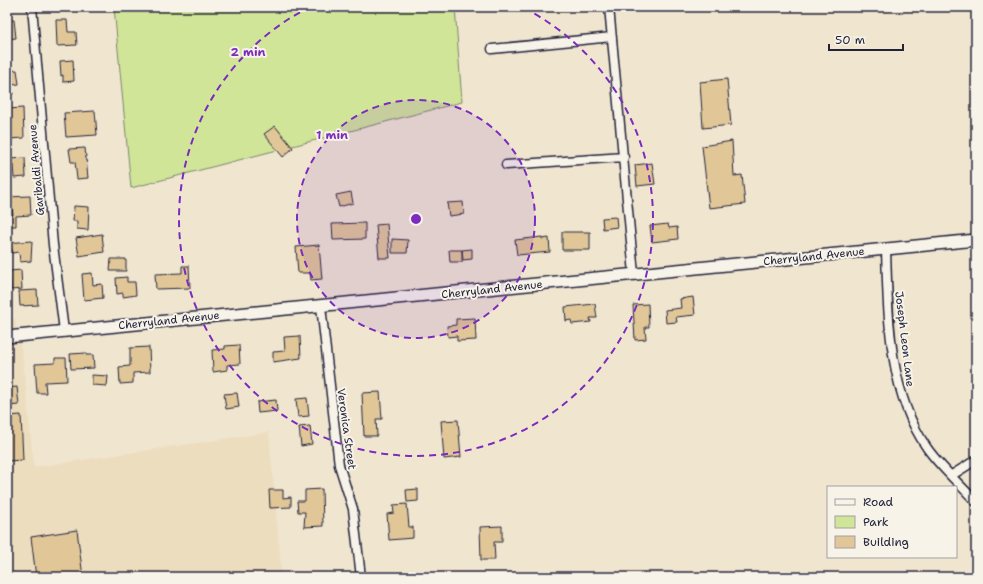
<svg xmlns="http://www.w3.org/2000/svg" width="983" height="584" font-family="'Shantell Sans',sans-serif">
<rect width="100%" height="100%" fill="#f0e6d0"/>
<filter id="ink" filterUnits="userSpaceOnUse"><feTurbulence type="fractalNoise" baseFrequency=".025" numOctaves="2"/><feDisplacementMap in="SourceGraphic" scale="8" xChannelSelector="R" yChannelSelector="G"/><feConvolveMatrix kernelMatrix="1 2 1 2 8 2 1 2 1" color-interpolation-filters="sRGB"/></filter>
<g filter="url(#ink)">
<path fill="#ecddbf" d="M15,319L23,358L34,467L269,432L282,577H7V320Z"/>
<path fill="#d1e599" stroke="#7a846a" d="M114,7H455L462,102L131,188Z"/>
<path fill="#e1c797" stroke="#22223b" d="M7,20H14L16,38L7,39Z
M56,20H67L68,32H76L77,45L57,46Z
M73,60L74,81L63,82V75L61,76L60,61Z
M17,70L19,84L12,85L13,94L7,95V71Z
M727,79L731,125L703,128L700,82Z
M23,108L24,138L9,139V148H7V109Z
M95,111L97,135L66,137L64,113Z
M275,126L293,148L283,157L264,134Z
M732,141L734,176L742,175L745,204L709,208L702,146Z
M85,148L88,178L77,179L75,162H71L69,149Z
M25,158L26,177L14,178L13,165H9V159Z
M652,163L655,184L637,186L635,165Z
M351,192L353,203L339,207L336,195Z
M30,196L31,215L16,216V226H7V215H13L12,208H7V197Z
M463,202L464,214L449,216L447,203Z
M74,206L89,207L88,230L77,229V221H73Z
M616,217L617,227L603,229L602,218Z
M365,223V239L333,240L332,224Z
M387,224L390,258H379L376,225Z
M668,224L669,228L677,227L678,239L652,242L650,226Z
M562,232H590V250H562Z
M102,234L104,252L79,256L76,238Z
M542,237V239L549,238L550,252L517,255L515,240Z
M392,239L408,240L407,253H392Z
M32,241L31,261L20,262L19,252L12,253V249L7,250V243Z
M319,245L322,279L311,280L310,273H298L296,247Z
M472,249V259L463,260L462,250Z
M449,250H462V262H450Z
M111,259H126V271H110Z
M182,266H189L190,288L156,289L155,274L182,273Z
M21,270L22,289L11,290L10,271Z
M92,273L93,285L102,284L103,298L84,300L82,274Z
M127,277V282H135L136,295L123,297V293L117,294L116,278Z
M37,290L38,305L20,306L19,291Z
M693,297L695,315L676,317L677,322L666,323L665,310L681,308L680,299Z
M595,304L597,318H590L591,322L572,324L571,320L566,321L565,307Z
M648,304L649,327H645L646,339L635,340L633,305Z
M475,318L476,340L457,341V336L448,337L447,326L456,325V319Z
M300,336L301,358L273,362V352L285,351L284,337Z
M239,345L240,364L227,365V370L213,372L212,350L225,349V346Z
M149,347L150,372L133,373V383L120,384L119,367L130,366V348Z
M86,353V355H93L94,368L71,369L70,354Z
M55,358H66L67,381L45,382L46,393H37L35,364L55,363Z
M92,375L108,376L107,386L92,385Z
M17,387L19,405L7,406V388Z
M380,392L382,419H376L377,436H364L362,393Z
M237,393L239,407L226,409L224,394Z
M307,398L309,416L298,417L296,399Z
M276,400L277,411L258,413L257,402Z
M21,415L23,460L7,461V416Z
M458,420L461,457L444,459L441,421Z
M310,426L312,444L301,446L299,427Z
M322,489L323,526L304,527L305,512H298L297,501H305V490Z
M418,489V501L407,502L406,490Z
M269,490H283V498L291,497V507L270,508Z
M407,504L409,527H413V538L389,540L387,514L394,513L393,505Z
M502,526V542H494L495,560H481L480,527Z
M77,530L83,577H36L31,537Z"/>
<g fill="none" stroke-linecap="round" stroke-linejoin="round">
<defs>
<path id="street" d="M32,7L53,245L64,331
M609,7L634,274
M492,49L612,37
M506,165L624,157
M886,249C888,315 888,392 927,448C941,468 960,484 976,502
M321,306L339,465L353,509L361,577
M952,475L976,460"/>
<path id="secondary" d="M7,337L976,240"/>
</defs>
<use href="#street" stroke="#22223b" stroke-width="11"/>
<use href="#secondary" stroke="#22223b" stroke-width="14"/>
<use href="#street" stroke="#f7f3e8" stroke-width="8"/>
<use href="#secondary" stroke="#f7f3e8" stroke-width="11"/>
</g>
</g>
<circle cx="416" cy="219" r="119" fill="#7b2cbf" fill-opacity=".12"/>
<g fill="none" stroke="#7b2cbf" stroke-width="2" stroke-dasharray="7 5">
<circle cx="416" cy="219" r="119"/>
<path d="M524 8A237 237 0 1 1 308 8"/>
</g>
<g text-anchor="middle" stroke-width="4" stroke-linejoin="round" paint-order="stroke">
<g font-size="11" fill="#22223b" stroke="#f7f3e8">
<text transform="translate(36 170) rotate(-95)" y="4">Garibaldi Avenue</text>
<text transform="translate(814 256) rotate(-6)" y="4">Cherryland Avenue</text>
<text transform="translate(492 289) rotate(-6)" y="4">Cherryland Avenue</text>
<text transform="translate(169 320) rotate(-6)" y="4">Cherryland Avenue</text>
<text transform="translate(905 339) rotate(83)" y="4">Joseph Leon Lane</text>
<text transform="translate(347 429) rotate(82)" y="4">Veronica Street</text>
</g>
</g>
<circle cx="416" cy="219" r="6" fill="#7b2cbf" stroke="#f7f3e8" stroke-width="2"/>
<g font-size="12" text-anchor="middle" font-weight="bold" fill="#7b2cbf" stroke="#f7f3e8" stroke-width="4" stroke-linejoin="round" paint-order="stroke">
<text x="248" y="56">2 min</text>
<text x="332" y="139">1 min</text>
</g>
<rect width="983" height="584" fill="none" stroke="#f7f3e8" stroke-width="24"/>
<rect x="12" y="12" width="959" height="560" fill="none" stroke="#22223b" stroke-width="1.5" filter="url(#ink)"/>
<rect x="827" y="486" width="130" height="72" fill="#f7f3e8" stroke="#a29fa3"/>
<rect x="835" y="499" width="20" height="6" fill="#f7f3e8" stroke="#a29fa3"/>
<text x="863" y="506" font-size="12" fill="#22223b">Road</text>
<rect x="835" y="516" width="20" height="12" fill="#d1e599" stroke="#a29fa3"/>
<text x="863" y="526" font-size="12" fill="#22223b">Park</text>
<rect x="835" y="536" width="20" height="12" fill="#e1c797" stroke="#a29fa3"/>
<text x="863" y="546" font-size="12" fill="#22223b">Building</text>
<path d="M829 44v6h74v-6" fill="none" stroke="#22223b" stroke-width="2"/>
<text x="835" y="44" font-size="12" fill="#22223b" stroke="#f7f3e8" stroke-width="3" paint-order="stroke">50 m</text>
</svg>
